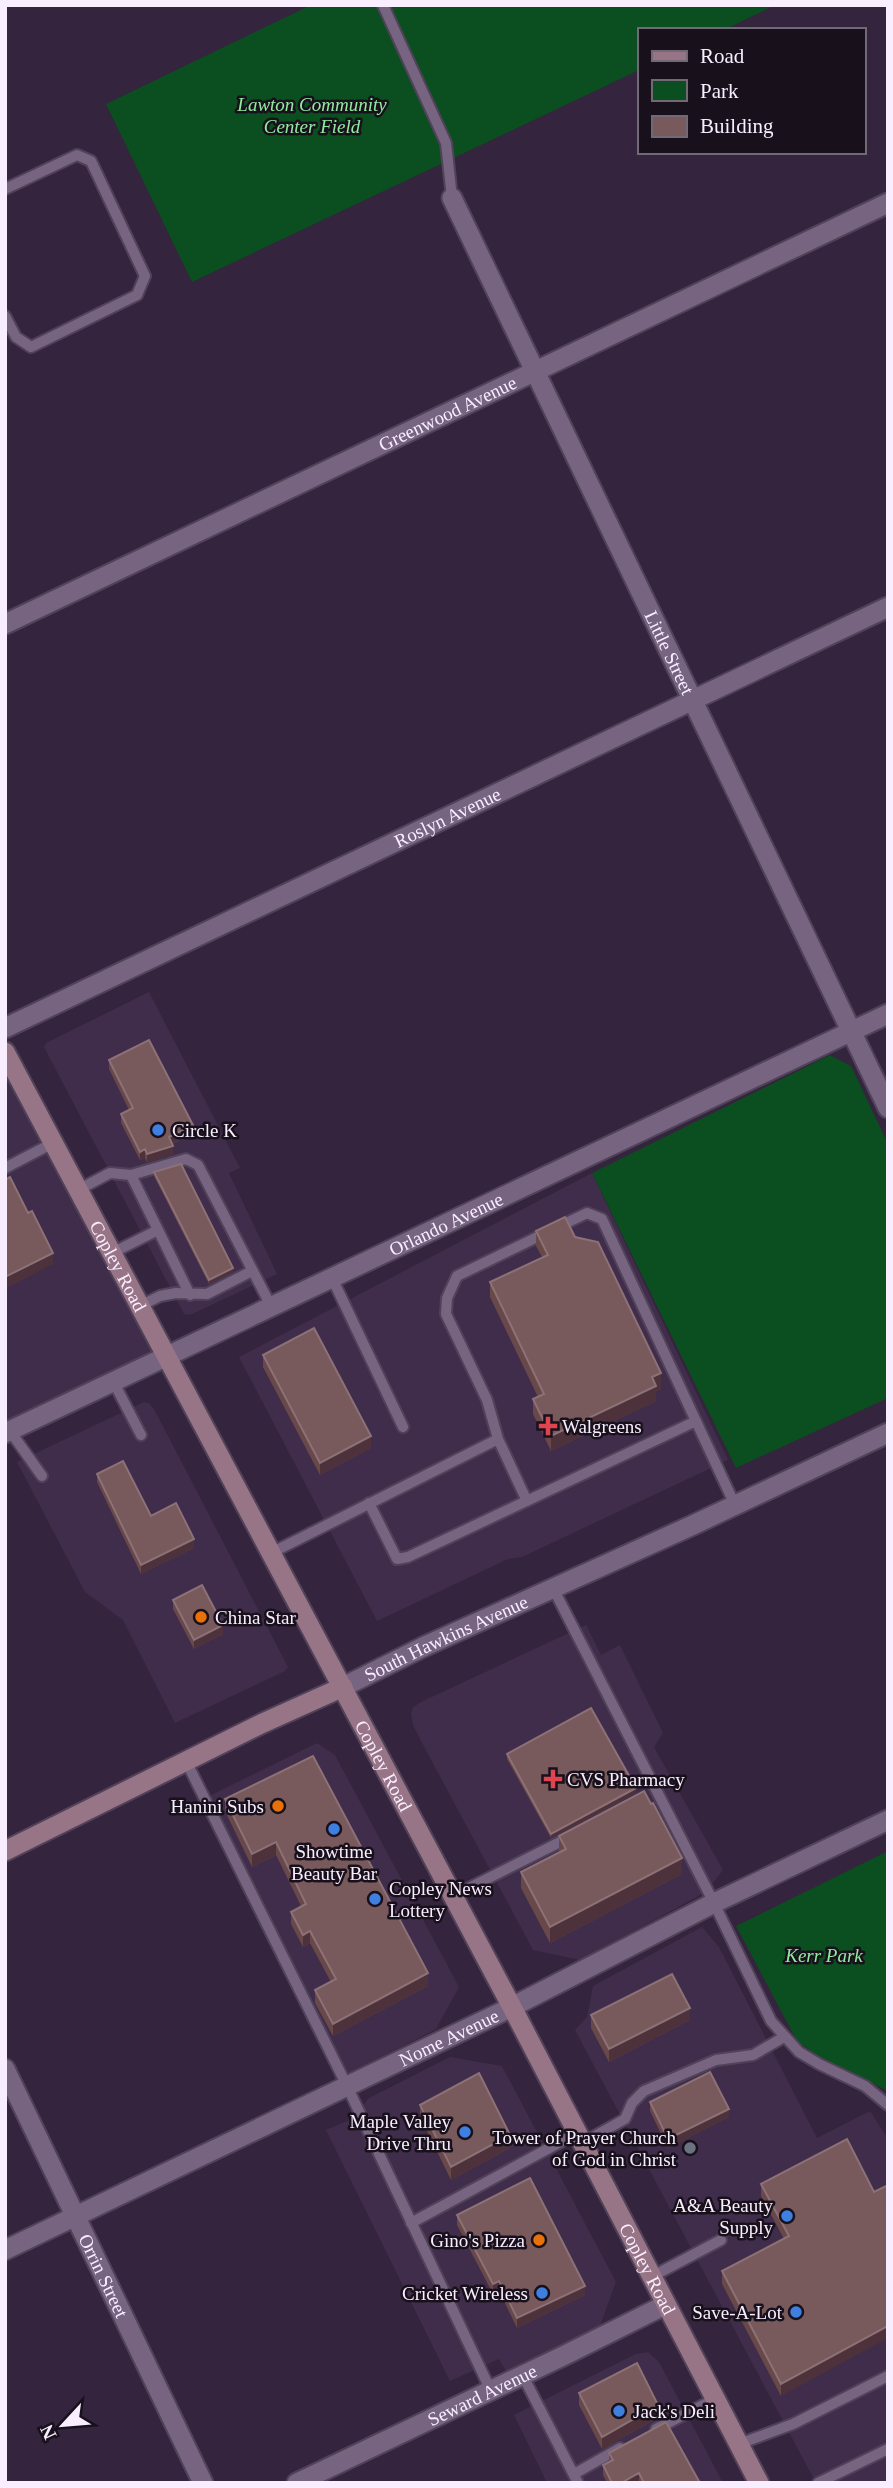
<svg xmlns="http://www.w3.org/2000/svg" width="893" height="2488" font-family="Georgia,serif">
<rect width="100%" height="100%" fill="#34243d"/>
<path fill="#402d4b" d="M149,992L240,1168L229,1173L277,1274L190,1315L184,1314L44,1047L46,1043Z
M5,1052L167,1356L5,1433Z
M592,1173L728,1460L522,1557L508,1559L377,1621L239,1357Z
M144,1402L149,1403L154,1409L288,1667L285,1671L175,1723L123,1620L85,1592L17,1462Z
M586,1625L601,1655L620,1645L663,1733L654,1747L723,1870L706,1892L580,1960L533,1950L421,1741L413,1725L411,1714L413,1707L423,1701Z
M317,1743L335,1755L459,1987L436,2029L346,2075L330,2066L201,1800Z
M702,1927L719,1947L817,2138L870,2111L888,2139V2483H816L575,2030L587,2017L593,1986Z
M450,2057L502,2066L616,2282L600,2326L506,2371L499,2359L450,2381L326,2130L352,2119L369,2098Z
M648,2352L659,2362L723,2483H547L514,2415L636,2354Z"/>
<path fill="#0b4e20" d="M311,5H775L724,30H639V70L192,282L106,104Z
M830,1055L851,1066L888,1144V1398L736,1468L592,1173Z
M888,1851V2091L822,2059L797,2041L736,1926Z"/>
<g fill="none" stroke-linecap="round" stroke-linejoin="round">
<defs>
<path id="service" d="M383,5L446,143L452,198
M5,189L77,155L91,161L145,276L137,295L31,347L16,337L5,316
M5,1168L53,1143
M131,1175L190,1295
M78,1190L110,1173L131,1175L186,1159L198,1165L271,1306
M112,1253L158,1230
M332,1278L403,1427
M140,1306L160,1296L176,1293L207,1294L252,1271
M113,1381L141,1435
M10,1431L42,1476
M498,1439L527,1501
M369,1503L397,1559L408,1557L696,1421
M271,1553L498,1439L487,1400L446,1314L447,1298L457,1276L587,1213L602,1219L735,1505
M553,1588L714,1903L771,2021L799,2052L819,2064L865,2086L888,2105
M186,1761L347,2086L491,2391
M453,1896L570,1837
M582,2143L625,2119L632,2103L644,2091L716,2060L753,2055L784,2037
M411,2223L577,2133
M651,2277L721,2240
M523,2376L578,2483
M656,2429L715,2399
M739,2444L793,2424L888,2376
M574,2474L620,2448
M818,2483L888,2449"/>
<g id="minor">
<path id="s1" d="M452,198L888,1108"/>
<path id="s2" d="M5,624L888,203"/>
<path id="s3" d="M5,1028L888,607"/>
<path id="s4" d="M5,1433L888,1014"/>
<path id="s5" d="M5,2069L203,2483"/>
<path id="s6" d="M5,2250L512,2007L714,1903L888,1820"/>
<path id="s7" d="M297,2483L563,2356L665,2305"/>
</g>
<g id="tertiary">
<path id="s8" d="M343,1687L423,1647L693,1525L888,1433"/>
</g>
<g id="secondary">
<path id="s9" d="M5,1052L512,2007L759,2483"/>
<path d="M5,1851L263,1723L343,1687"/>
</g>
</defs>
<use href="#service" stroke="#504258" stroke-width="14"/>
<use href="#minor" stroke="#504258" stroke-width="23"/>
<use href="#tertiary" stroke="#504258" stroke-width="23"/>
<use href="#secondary" stroke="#504258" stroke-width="23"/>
<use href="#service" stroke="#766481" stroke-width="10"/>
<use href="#minor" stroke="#766481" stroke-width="19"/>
<use href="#tertiary" stroke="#766481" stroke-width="19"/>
<use href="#secondary" stroke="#977486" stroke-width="19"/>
</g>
<path fill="#694849" d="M109,1060L193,1133L172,1144L173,1154L147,1162L145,1158L140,1160L121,1123V1114L129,1110L109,1069Z
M154,1172L233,1272L209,1284L154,1176Z
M536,1231L575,1237L661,1389L656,1391V1401L551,1451L533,1414V1399L538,1397L490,1297V1282L542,1257L536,1246Z
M263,1355L371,1448L320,1475L263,1367Z
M97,1474L151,1516L194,1548L141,1574L97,1482Z
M173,1600L223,1634L194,1649L173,1609Z
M507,1754L636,1793L551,1838L507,1759Z
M313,1756L428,1986L333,2036L315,2003V1990L331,1982L310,1943L303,1947L291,1924V1912L301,1906L276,1855L252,1867L225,1811V1799Z
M559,1836L682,1874L550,1943L521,1888V1872L559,1852Z
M591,2015L690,2020L609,2062L591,2028Z
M650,2102L729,2117L668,2148L650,2111Z
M420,2105L510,2148L451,2180L420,2117Z
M847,2139L781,2396L722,2284V2271L784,2239L761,2196V2184Z
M457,2215L585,2295L517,2328L499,2291L493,2294L457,2225Z
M579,2393L658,2418L602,2449L579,2405Z
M609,2453L700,2483H607L603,2475V2465L609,2461Z"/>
<path fill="#4d323c" d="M193,1125V1133L169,1145V1137Z
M173,1146V1154L147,1162V1154Z
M145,1149V1158L140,1160V1152Z
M53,1253V1264L5,1289V1277Z
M233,1268V1272L209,1284V1280Z
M661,1373V1389L656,1391V1401L551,1451V1436L652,1377Z
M371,1436V1448L320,1475V1463Z
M194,1539V1548L141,1574V1565Z
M223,1625V1634L194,1649V1640Z
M636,1788V1793L551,1838V1834Z
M276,1842V1855L252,1867V1854Z
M682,1858V1874L550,1943V1927Z
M310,1931V1943L303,1947V1935Z
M428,1973V1986L333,2036V2024Z
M690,2008V2020L609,2062V2049Z
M729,2109V2117L668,2148V2139Z
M510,2135V2148L451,2180V2167Z
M499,2281V2291L493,2294V2284Z
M585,2286V2295L517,2328V2318Z
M888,2326V2338L781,2396V2384Z
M658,2405V2418L602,2449V2437Z
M639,2473V2483H621Z"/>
<path fill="#785a5c" stroke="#8c7176" stroke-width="2" d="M149,1040L193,1125L169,1137L173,1146L147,1154L145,1149L140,1152L121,1114L133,1108L109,1060Z
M181,1164L233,1268L209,1280L154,1172Z
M10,1177L28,1213L32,1211L53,1253L5,1277V1180Z
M565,1217L575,1237L598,1242L661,1373L652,1377L656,1386L551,1436L533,1399L544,1394L490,1282L548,1255L536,1231Z
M314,1328L371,1436L320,1463L263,1355Z
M123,1461L151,1516L176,1503L194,1539L141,1565L97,1474Z
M202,1585L223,1625L194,1640L173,1600Z
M591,1708L636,1788L551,1834L507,1754Z
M313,1756L428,1973L333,2024L315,1990L336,1979L310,1931L303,1935L291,1912L306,1904L276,1842L252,1854L225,1799Z
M644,1791L651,1804L653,1803L682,1858L550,1927L521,1872L566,1849L559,1836Z
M672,1974L690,2008L609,2049L591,2015Z
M710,2072L729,2109L668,2139L650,2102Z
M479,2073L510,2135L451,2167L420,2105Z
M847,2139L874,2192L888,2185V2326L781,2384L722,2271L789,2236L761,2184Z
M530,2178L585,2286L517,2318L499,2281L493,2284L457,2215Z
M637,2363L658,2405L602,2437L579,2393Z
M666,2422L700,2483H644L639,2473L621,2483H612L603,2465L613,2460L609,2453Z"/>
<g fill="#3f7fe0" stroke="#18111c" stroke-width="2.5">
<circle cx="158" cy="1130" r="7"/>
<circle cx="334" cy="1829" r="7"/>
<circle cx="375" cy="1899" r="7"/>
<circle cx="465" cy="2132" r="7"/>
<circle cx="787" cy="2216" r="7"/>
<circle cx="542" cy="2293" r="7"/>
<circle cx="796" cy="2312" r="7"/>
<circle cx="619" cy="2411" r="7"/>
</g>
<g fill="#e0444e" stroke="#18111c" stroke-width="2.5">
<path d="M544.5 1415.5h7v7h7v7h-7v7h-7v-7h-7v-7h7z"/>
<path d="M549.5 1768.5h7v7h7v7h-7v7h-7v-7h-7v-7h7z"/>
</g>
<g fill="#e8710a" stroke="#18111c" stroke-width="2.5">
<circle cx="201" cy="1617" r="7"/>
<circle cx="278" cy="1806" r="7"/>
<circle cx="539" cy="2240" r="7"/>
</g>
<circle fill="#6b7280" stroke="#18111c" stroke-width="2.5" cx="690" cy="2148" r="7"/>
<g text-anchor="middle" stroke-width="5" stroke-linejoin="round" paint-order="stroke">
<g font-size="19" font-style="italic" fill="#90eba0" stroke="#18111c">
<text x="312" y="111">Lawton Community<tspan x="312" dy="22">Center Field</tspan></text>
<text x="824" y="1962">Kerr Park</text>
</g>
<g font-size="19" fill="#f9eeff" stroke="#18111c">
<text dy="7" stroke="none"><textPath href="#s2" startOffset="490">Greenwood Avenue</textPath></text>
<text dy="7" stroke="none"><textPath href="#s1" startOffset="504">Little Street</textPath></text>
<text dy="7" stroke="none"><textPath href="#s3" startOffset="490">Roslyn Avenue</textPath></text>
<text dy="7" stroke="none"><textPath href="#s4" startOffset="488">Orlando Avenue</textPath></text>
<text dy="7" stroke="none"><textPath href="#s9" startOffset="242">Copley Road</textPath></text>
<text dy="7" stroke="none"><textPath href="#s8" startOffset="114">South Hawkins Avenue</textPath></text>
<text dy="7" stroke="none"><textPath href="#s9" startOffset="808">Copley Road</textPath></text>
<text dy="7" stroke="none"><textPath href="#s6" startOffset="492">Nome Avenue</textPath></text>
<text dy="7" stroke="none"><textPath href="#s9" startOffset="1376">Copley Road</textPath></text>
<text dy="7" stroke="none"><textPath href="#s5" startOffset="229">Orrin Street</textPath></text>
<text dy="7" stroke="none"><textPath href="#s7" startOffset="205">Seward Avenue</textPath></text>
</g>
<g font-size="19" fill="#f9eeff" stroke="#18111c" text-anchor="end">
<text x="172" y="1137" text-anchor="start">Circle K</text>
<text x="562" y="1433" text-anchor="start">Walgreens</text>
<text x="215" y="1624" text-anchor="start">China Star</text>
<text x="567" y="1786" text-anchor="start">CVS Pharmacy</text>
<text x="264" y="1813">Hanini Subs</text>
<text x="334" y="1858" text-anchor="middle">Showtime<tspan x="334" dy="22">Beauty Bar</tspan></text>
<text x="389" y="1895" text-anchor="start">Copley News<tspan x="389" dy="22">Lottery</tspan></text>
<text x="451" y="2128">Maple Valley<tspan x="451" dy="22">Drive Thru</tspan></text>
<text x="676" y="2144">Tower of Prayer Church<tspan x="676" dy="22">of God in Christ</tspan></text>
<text x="773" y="2212">A&amp;A Beauty<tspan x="773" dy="22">Supply</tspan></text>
<text x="525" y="2247">Gino's Pizza</text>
<text x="528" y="2300">Cricket Wireless</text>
<text x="782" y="2319">Save-A-Lot</text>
<text x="633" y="2418" text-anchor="start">Jack's Deli</text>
</g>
</g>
<rect width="893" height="2488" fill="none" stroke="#f9eeff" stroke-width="14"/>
<rect x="638" y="28" width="228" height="126" fill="#18111c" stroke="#726977" stroke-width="2"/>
<rect x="652" y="51" width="35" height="10" fill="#977486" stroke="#726977" stroke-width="2"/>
<text x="700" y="63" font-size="21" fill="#f9eeff">Road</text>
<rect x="652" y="80" width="35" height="21" fill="#0b4e20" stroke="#726977" stroke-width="2"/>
<text x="700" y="98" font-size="21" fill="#f9eeff">Park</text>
<rect x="652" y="116" width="35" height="21" fill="#785a5c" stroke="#726977" stroke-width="2"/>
<text x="700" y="133" font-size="21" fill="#f9eeff">Building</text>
<g transform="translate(63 2425) rotate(244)" stroke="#18111c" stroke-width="5" paint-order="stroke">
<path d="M0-5L12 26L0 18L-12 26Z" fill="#f9eeff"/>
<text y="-10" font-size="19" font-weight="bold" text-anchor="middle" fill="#f9eeff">N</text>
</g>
</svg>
